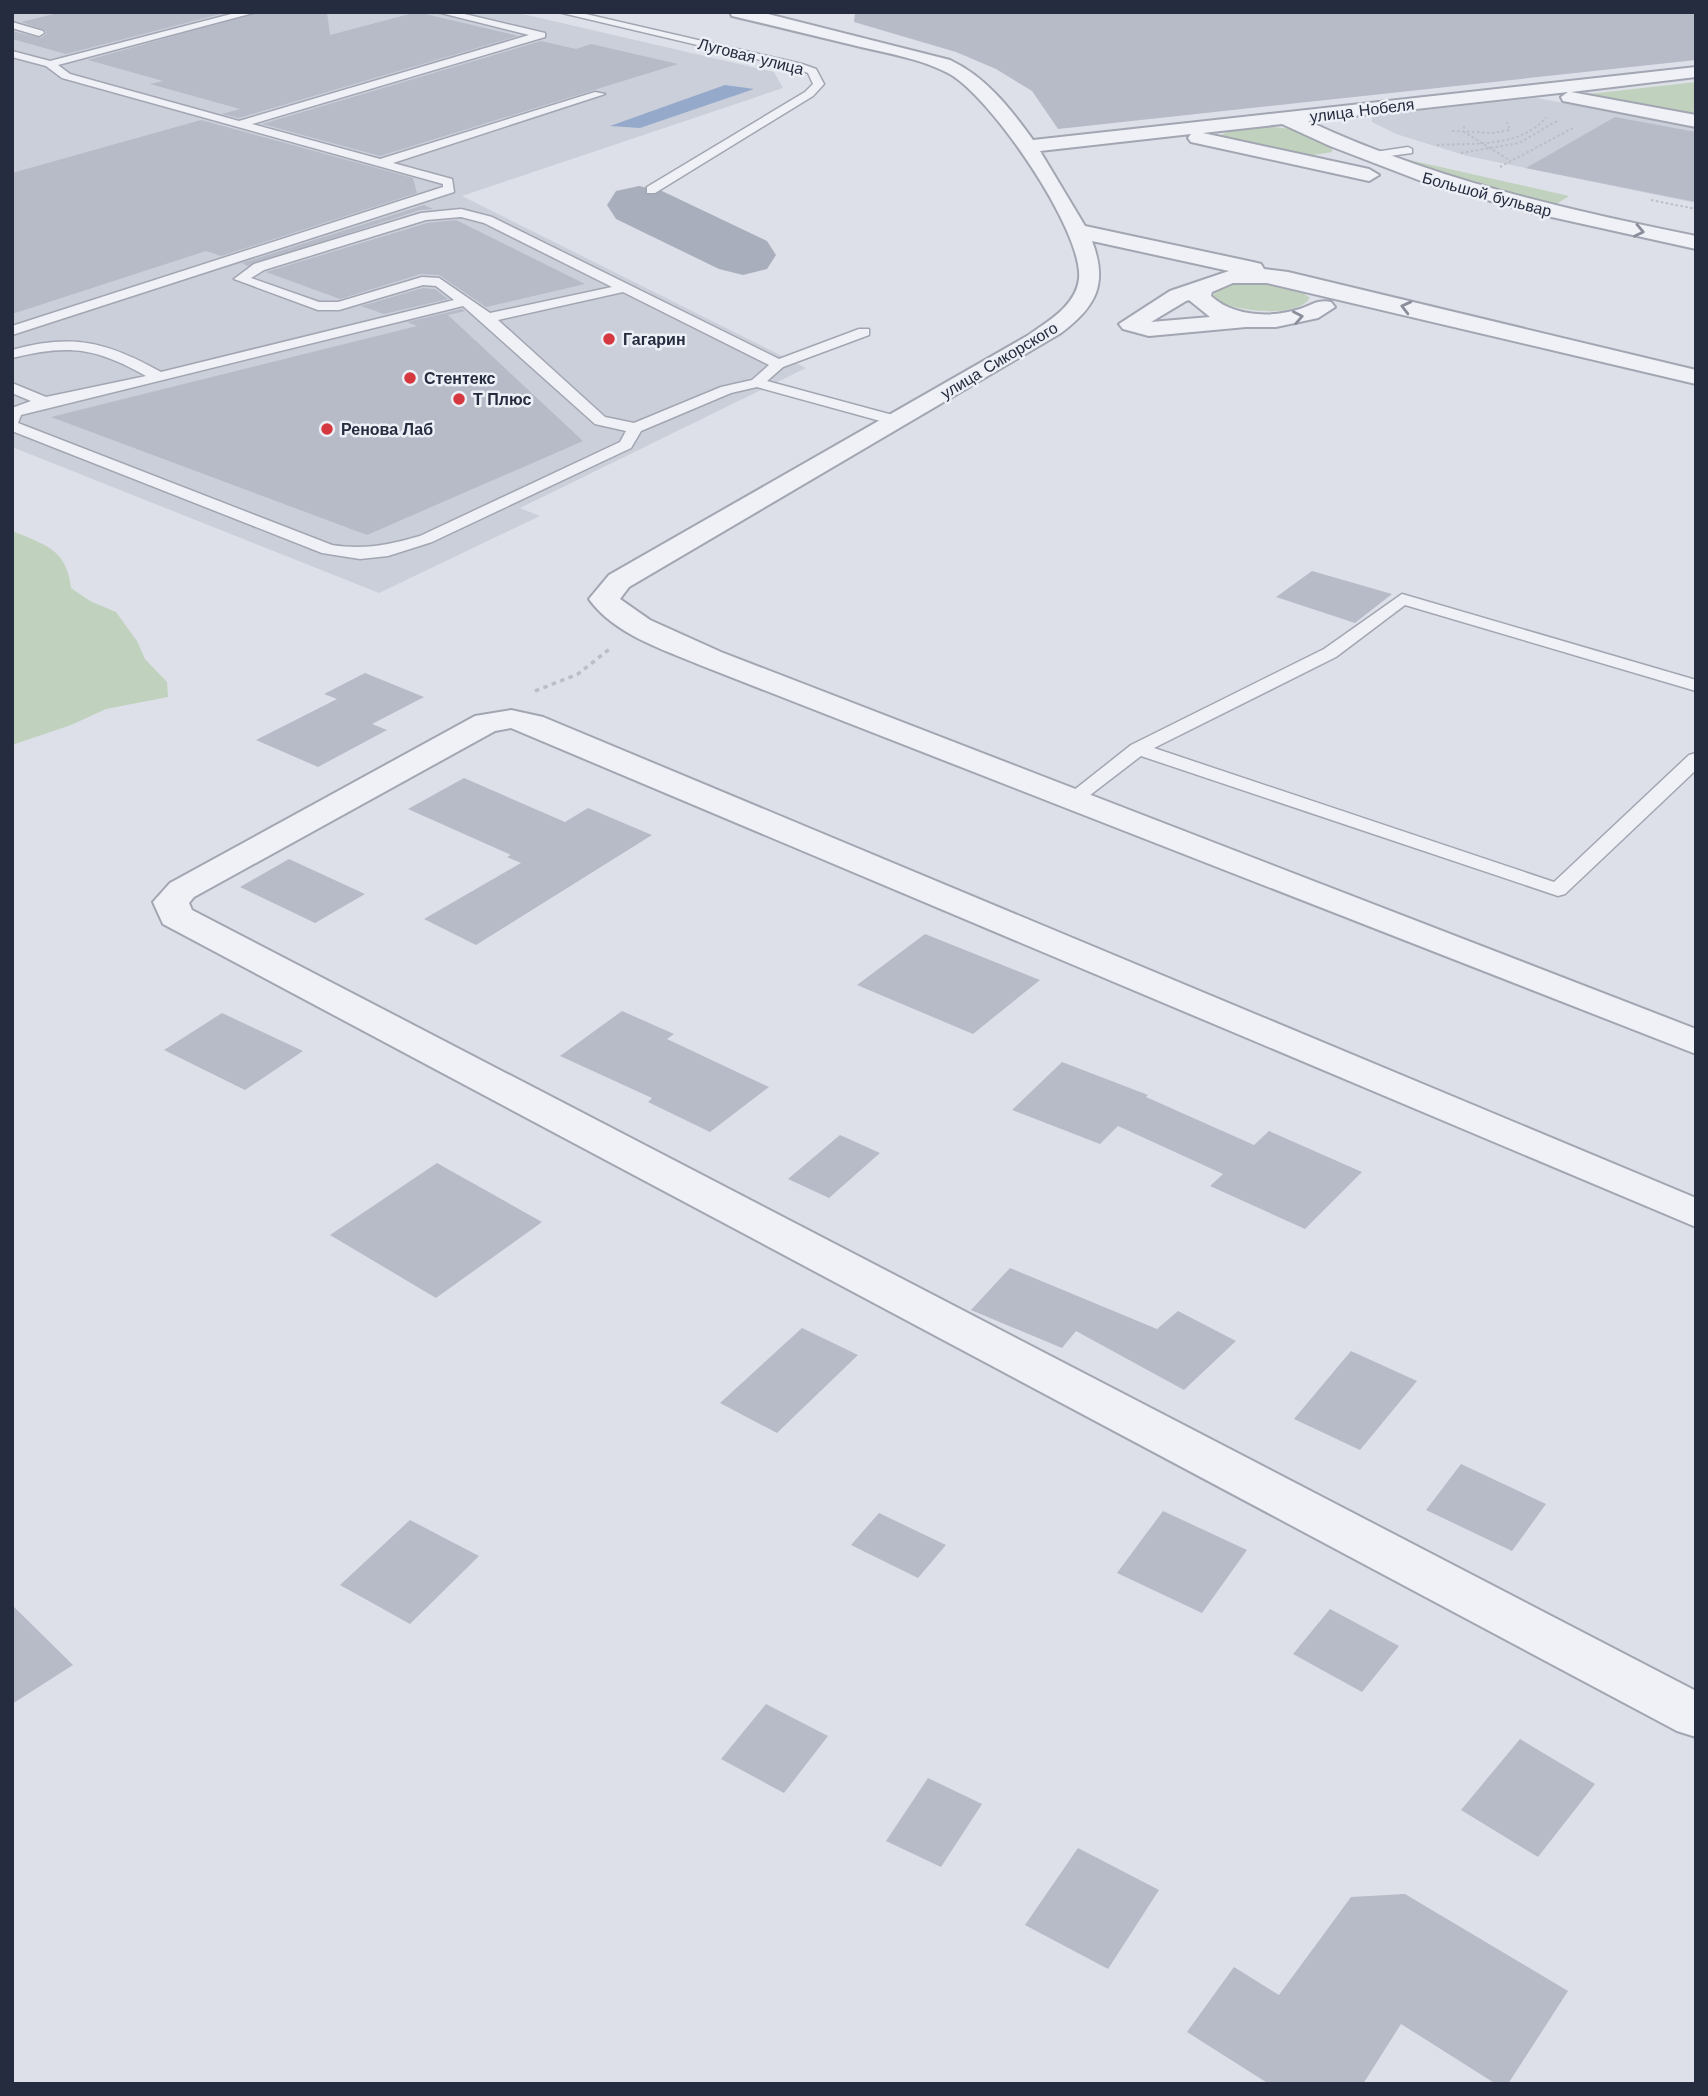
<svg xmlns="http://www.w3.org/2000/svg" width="1708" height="2096" font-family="'Work Sans',sans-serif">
<rect width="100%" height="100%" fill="#dde0e8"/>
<path fill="#cbcfda" d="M12,12H514L774,72L783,88L462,196L806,368L520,508L540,516L379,593L12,447Z
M1536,98L1696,127V203L1467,156L1396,134L1372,122V117L1378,115Z"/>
<path fill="#c0d2bd" d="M1696,82V113L1589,94Z
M1263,126L1294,129L1332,148V152L1307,156L1217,137L1233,129Z
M1405,159L1569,196L1555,205L1580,213L1399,163Z
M1264,282L1299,290L1310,298C1295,320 1233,310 1213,300L1215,291L1231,284Z
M12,531C44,544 67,549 71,588L90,601L116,612L137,641L145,659L167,682L168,697L106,709L71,725L12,745Z"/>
<path fill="#95a9cb" d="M725,85L754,89L640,128L610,126Z"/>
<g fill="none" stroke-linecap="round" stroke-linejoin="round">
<path fill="#a9aebd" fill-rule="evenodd" d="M639,186L662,191L767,241L776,255L767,269L743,275L719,269L616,219L607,205L616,191Z"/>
</g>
<path fill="#b7bbc8" d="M62,12H228L66,54L12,39V31L40,38L47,34L45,30L21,22Z
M259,12H327L330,35L417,12L518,36L239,118L222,114L240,109L150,84L163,81L88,60Z
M855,12H1696V60L1058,129L1032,91L996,69L956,52L854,22Z
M541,41L576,49L591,44L678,64L380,156L262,124Z
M1615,117L1696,132V202L1526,168Z
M201,120L413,178L417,193L221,256L206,251L12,314V173Z
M424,205L433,209L420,210L248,266L242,263Z
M456,220L585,284L486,307L439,275L421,274L340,299L266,272L427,223Z
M423,288L435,289L448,299L384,314L361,306Z
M462,309L465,311L448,315L583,441L367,535L51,417L417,326L407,322Z
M1312,571L1392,594L1355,623L1276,597Z
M365,673L424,697L372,724L387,730L318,767L256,740L337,699L324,694Z
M464,778L565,822L588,808L652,835L476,945L424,919L521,863L507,857L511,855L408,809Z
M289,859L365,894L315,923L240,887Z
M925,934L1040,980L973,1034L857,985Z
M622,1011L674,1034L667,1039L769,1087L710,1132L648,1102L652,1098L560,1056Z
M222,1013L303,1051L245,1090L164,1050Z
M1062,1062L1148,1095L1146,1097L1254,1145L1269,1131L1362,1172L1305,1229L1210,1186L1223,1174L1118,1126L1100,1144L1012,1110Z
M840,1135L880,1153L829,1198L788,1179Z
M437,1163L542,1222L436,1298L330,1235Z
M1010,1268L1157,1329L1178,1311L1236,1341L1184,1390L1076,1331L1062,1348L971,1310Z
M802,1328L858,1355L777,1433L720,1403Z
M1351,1351L1417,1381L1360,1450L1294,1419Z
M1461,1464L1546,1504L1512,1551L1426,1510Z
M1163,1511L1247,1550L1202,1613L1117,1573Z
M879,1513L946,1545L918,1578L851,1545Z
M410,1520L479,1556L410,1624L340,1585Z
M12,1605L73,1665L12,1704Z
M1330,1609L1399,1646L1362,1692L1293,1654Z
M766,1704L828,1736L784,1793L721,1759Z
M1520,1739L1595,1784L1538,1857L1461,1810Z
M928,1778L982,1804L941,1867L886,1841Z
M1078,1848L1159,1890L1108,1969L1025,1925Z
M1405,1894L1568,1991L1508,2084H1496L1401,2024L1363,2084H1269L1187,2032L1234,1967L1279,1995L1351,1897Z"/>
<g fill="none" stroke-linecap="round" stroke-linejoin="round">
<defs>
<path id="service" d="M239,12H257L58,65L70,74L239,121L529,35L437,12H456L545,33V37L252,124L380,159L595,92L605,94L393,163L452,179L454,192L12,335V326L443,187V184L62,78L46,66L12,57V51L50,61Z
M558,12H577L802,64L816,69L824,84L813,96L655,193H647V187L805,92L813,84L808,73L795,68Z
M12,22L43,31L44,33L39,36L12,28Z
M1408,147L1412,149V153L1382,157L1374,163L1368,159L1375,152Z
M461,209L492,217L779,359L859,329H869V335L783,367L767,381L900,417L903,420L895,425L757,387L731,393L641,431L631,448L432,542L388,556L360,559L322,553L12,431V408L31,401L12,393V383L46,397L146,376C95,347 68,344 12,358V350C73,333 107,342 161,372L454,300L436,286L423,285L339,310H318L234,279L254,264L421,213ZM461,217L484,223L612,287L490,313L439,278L422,277L338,302H319L251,278L264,270L426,220ZM623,292L769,365L752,380L721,387L634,423L605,417L498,320ZM463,306L595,424L626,431L620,442L420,536C389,545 364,550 332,545L18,423L21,415Z
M1402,594L1696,680V691L1405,605L1336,657L1154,748L1554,882L1689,755L1696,753V770L1565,894L1558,896L1141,756L1081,802L1074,804L1064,798L1131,745L1324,649Z"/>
<path id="minor" d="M730,12H760L950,60C986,77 1010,108 1033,140L1696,67V77L1571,92L1696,115V127L1563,101L1561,97L1568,92L1308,121C1432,179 1563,209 1696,236V249L1538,214L1429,184L1330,146L1282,124L1203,133L1369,169L1379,175L1369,181L1191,142L1188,138L1191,134L1040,151L1085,226L1253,262L1261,264L1264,269L1288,272L1696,370V384L1267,283H1233L1212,292L1211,296C1234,317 1271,318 1300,309C1311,305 1319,299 1331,302L1335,307L1318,318L1276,327H1246L1149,336L1123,329L1119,324L1170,291L1229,271L1092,241C1108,283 1097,306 1061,333L629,587L620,599L650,620L721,652L1696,1029V1054L700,665C662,649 614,634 589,599L609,575L1027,336C1047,322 1076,306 1079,279C1084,231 989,94 948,73C921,59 891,54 861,47C818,37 775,26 732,16ZM1189,300L1210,317L1151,322L1186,301Z
M511,710L543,717L1696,1198V1227L511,728L495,731L194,897L189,903L192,910L1696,1691V1737L1677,1731L163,924L153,902L170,883L475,716Z"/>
</defs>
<use href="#service" stroke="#a2a6b2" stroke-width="3"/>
<use href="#minor" stroke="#a2a6b2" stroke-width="4"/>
<path stroke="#bbbec6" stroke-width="2" stroke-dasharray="2.5 2.5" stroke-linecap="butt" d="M1464,126V132L1511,161
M1452,131L1493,133L1510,130L1507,122
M1437,145C1472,143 1522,148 1546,117
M1461,153L1519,143L1557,121
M1500,167L1573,128
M1651,200L1696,209"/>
<path stroke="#bbbec6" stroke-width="3.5" stroke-dasharray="4.5 4.5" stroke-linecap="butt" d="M535,691L578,674L612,647"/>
<use href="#service" fill="#f0f1f6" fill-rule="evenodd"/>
<use href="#minor" fill="#f0f1f6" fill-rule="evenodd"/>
</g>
<defs><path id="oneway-chevron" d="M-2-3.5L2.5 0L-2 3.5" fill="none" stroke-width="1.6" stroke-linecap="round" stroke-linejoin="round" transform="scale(1.75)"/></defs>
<g stroke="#8a8e9a">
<use href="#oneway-chevron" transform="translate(1639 231) rotate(12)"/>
<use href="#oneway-chevron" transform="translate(1406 307) rotate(-166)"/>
<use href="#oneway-chevron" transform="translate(1298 317) rotate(-11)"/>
</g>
<g fill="#d63840" stroke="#eceff5" stroke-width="2.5">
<circle cx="609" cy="339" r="7"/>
<circle cx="410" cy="378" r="7"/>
<circle cx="459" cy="399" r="7"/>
<circle cx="327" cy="429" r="7"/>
</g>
<g text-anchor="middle" stroke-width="5" stroke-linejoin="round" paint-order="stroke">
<g font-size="16" fill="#252c3f" stroke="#eceff5">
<text transform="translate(751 56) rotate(14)" y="6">Луговая улица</text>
<text transform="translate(1362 110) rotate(-7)" y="6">улица Нобеля</text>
<text transform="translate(1487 194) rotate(15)" y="6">Большой бульвар</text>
<text transform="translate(999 360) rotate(-31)" y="6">улица Сикорского</text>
</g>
<g font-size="16" font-weight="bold" fill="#252c3f" stroke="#eceff5" text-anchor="start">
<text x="623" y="345">Гагарин</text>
<text x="424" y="384">Стентекс</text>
<text x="473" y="405">Т Плюс</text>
<text x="341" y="435">Ренова Лаб</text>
</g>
</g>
<rect width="1708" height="2096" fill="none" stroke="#252c3f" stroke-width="28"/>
</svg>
